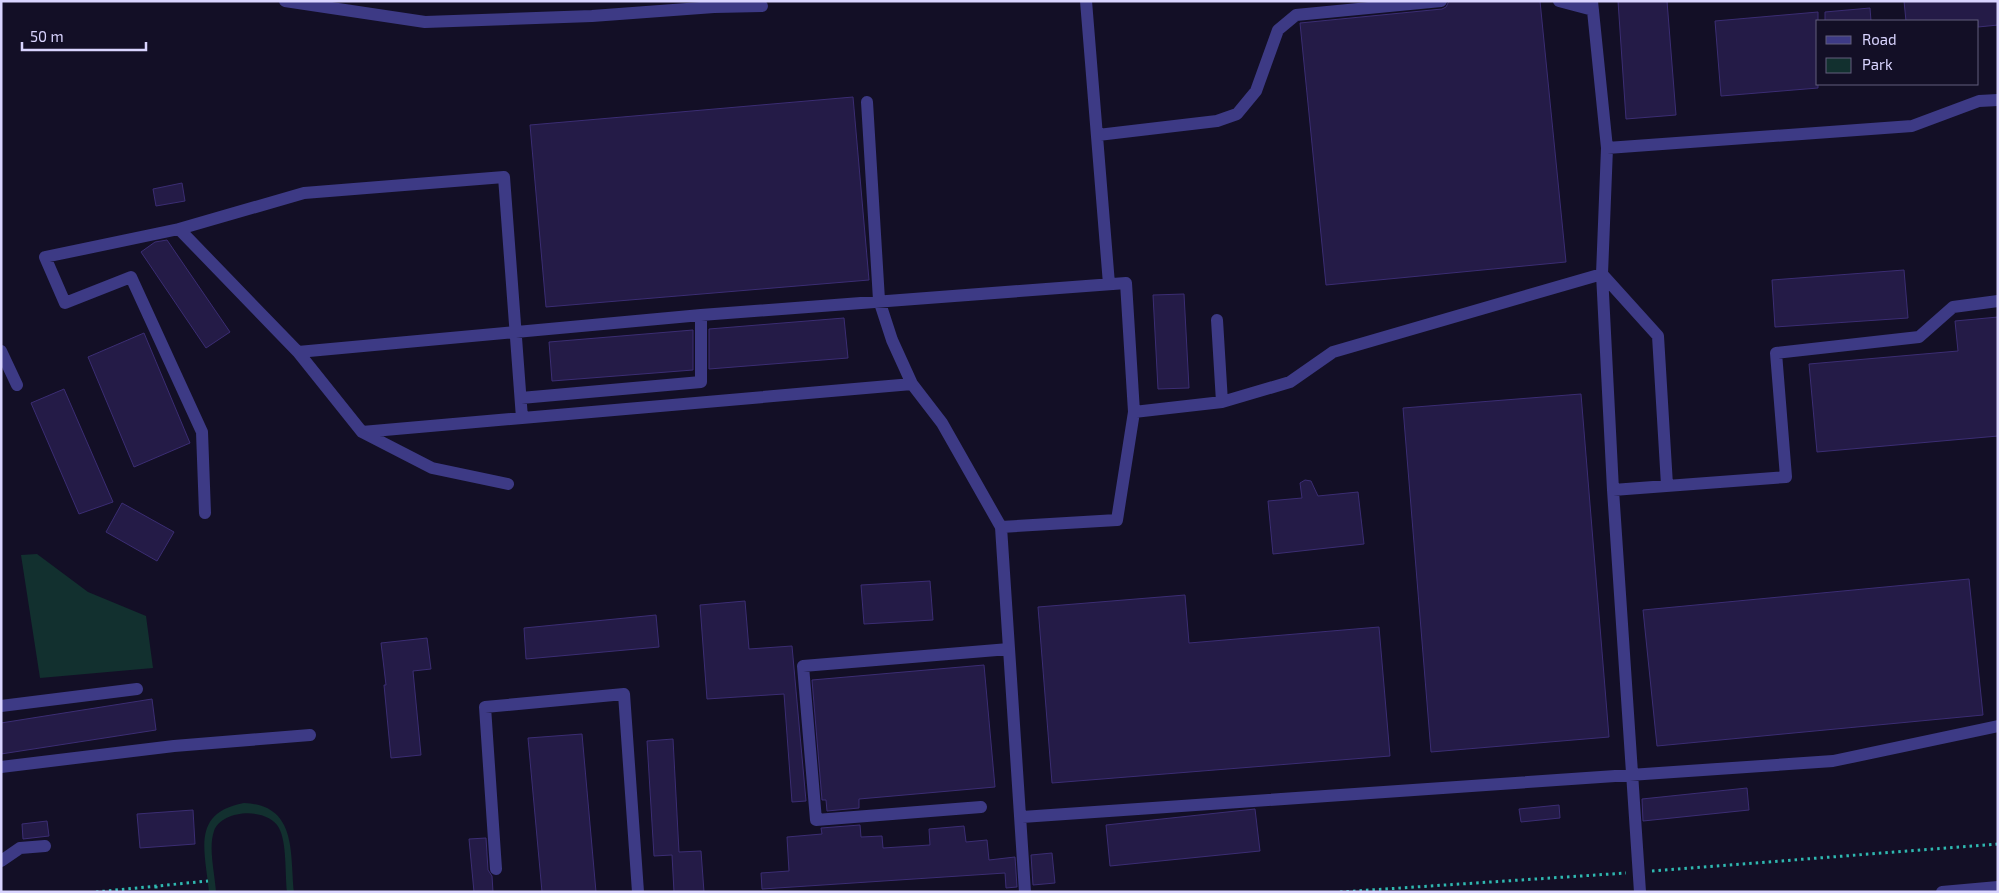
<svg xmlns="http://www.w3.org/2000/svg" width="1999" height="893" font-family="'Exo 2',sans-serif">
<rect width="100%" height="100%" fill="#130f26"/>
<path fill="#12302f" d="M37,554L88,592L146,616L153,668L40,678L21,555Z
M244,803C297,805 290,852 294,892H287C285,874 287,843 279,828C268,807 222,809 214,831C208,848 215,874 216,892H209C205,850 191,813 244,803Z"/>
<path fill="#241b47" stroke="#3b2d73" d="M1449,1H1540L1566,262L1326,285L1300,23L1442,9L1446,7Z
M1618,1H1667L1676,115L1626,119Z
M1904,1H1998V25L1978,27V21H1906Z
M1870,8L1871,21H1825V12Z
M1818,12V88L1721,96L1715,21Z
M853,97L869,280L546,307L530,125Z
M182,183L185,201L156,206L153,189Z
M167,240L230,332L206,348L141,252L155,242Z
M1904,270L1908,318L1775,327L1772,280Z
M1184,294L1189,388L1158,389L1153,295Z
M1998,317V436L1817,452L1809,364L1958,351L1955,321Z
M844,318L848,358L709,369V329Z
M693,330V370L552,381L549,342Z
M144,333L190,443L134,467L88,357Z
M64,389L113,502L79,514L31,403Z
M1581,394L1609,737L1431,752L1403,408Z
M1305,480L1311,481L1318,496L1358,492L1364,544L1273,554L1268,501L1302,498L1300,483Z
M122,503L174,532L157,561L106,532Z
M1969,579L1983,715L1657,746L1643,610Z
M930,581L933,620L864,624L861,585Z
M1185,595L1189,643L1379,627L1390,756L1052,783L1038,607Z
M745,601L749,649L792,646L806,801L792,802L784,694L707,699L700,605Z
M656,615L659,647L526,659L524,628Z
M427,638L431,669L413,671L421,755L391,758L384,685H386L381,643Z
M984,665L995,787L859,799V808L827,811L826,800H822L812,680Z
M152,699L156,730L1,754V723Z
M582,734L596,892H542L528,738Z
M673,739L679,852L701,851L704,892H674L672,855L654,856L647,741Z
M1747,788L1749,810L1643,821L1642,799Z
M1559,805L1560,818L1521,822L1519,809Z
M1255,809L1260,851L1110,866L1106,825Z
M193,810L195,844L140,848L137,814Z
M47,821L49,836L23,839L22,824Z
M860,825L861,837L882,836L883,848L930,845L929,829L964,826L966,842L987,840L989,860L1015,857L1017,887L1006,888L1005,873L762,889L761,873L789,871L787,837L822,834L821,828Z
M486,838L488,870L492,876L493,892H474L469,839Z
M1052,853L1055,883L1033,885L1031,855Z"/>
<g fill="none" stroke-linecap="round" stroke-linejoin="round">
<path stroke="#2fb8b0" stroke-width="3" stroke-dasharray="2.5 4" stroke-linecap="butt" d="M1652,871L1998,844
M156,886V892
M96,892L208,881
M1340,892L1626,873"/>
<path stroke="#3d3a85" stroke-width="12" d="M285,1L425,22L592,16L714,7
M718,1L714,7L762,6
M1086,1L1109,284
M1559,1L1593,10
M1592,1L1607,148L1602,274L1613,490L1640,892
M867,102L879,300L892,340L912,384L942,423L1001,527
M1098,135L1217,121L1237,114L1256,91L1278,30L1296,15L1441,1
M1607,148L1912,126L1979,101L1998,100
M179,229L304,193L504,177L522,418
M1217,320L1222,402
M1,351L17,385
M298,352L362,432L432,468L508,484
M521,398L701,382V315
M1134,412L1222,402L1290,382L1333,352L1602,274L1658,336L1667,485
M362,432L912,384
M1613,490L1786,477L1776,353L1919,337L1953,307L1998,301
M205,513L202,432L131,277L65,303L45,257L179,229L298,352L701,315L1126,283L1134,412L1117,520L1001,527L1025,892
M1,706L137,689
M1,767L174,746L310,735
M981,807L816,820L803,666L1009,649
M1022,817L1833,761L1998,726
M1,861L20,848L45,846
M496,869L485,707L624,694L638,892
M1942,892L1998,887"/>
</g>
<rect width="1999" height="893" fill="none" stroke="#d9d4ff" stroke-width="5"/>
<rect x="1816" y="20" width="162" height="65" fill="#130f26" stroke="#625e7d"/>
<rect x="1826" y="36" width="25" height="8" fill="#3d3a85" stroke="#625e7d"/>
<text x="1862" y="45" font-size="15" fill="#d9d4ff">Road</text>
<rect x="1826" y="58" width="25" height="15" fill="#12302f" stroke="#625e7d"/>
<text x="1862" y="70" font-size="15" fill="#d9d4ff">Park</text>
<path d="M22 42v8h124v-8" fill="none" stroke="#d9d4ff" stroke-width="2.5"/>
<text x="30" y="42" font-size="15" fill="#d9d4ff" stroke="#130f26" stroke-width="4" paint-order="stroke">50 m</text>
</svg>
